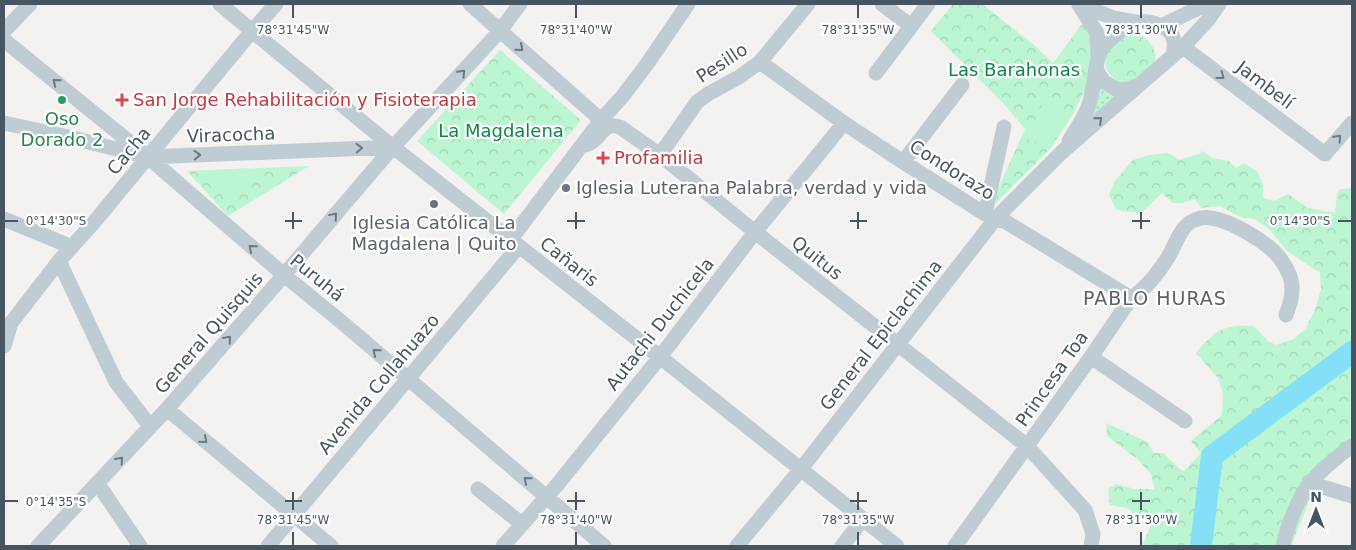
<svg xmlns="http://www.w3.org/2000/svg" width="1356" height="550" font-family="'DejaVu Sans',sans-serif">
<defs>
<pattern id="grass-dots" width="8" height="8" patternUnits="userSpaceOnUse" patternTransform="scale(1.25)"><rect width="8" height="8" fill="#bcf5d1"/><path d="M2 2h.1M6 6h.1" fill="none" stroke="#a3d4b6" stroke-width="1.8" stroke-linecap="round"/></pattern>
<pattern id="forest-crowns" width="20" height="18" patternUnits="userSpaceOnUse" patternTransform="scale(1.25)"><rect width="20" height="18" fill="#bcf5d1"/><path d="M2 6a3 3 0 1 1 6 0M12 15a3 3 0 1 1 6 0" fill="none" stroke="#a3d4b6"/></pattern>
</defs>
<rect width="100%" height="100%" fill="#f4f1f1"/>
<path fill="url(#grass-dots)" d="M1101,88L1115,96L1091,118L1095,109Z"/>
<path fill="url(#forest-crowns)" d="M953,4H982L1033,44L1053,63L1082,24L1092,33L1094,58L1087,86L1073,114L1051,148L995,204L997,191L1025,129L1004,104L931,31Z
M1132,33C1151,38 1159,50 1154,69L1126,84L1117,81L1111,75L1106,68L1105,59L1106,50L1124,34Z
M500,50L581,120L504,214L417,141Z
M1202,151L1213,158L1229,161L1236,168L1244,163L1258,172L1263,185V198L1274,201L1288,194L1308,208L1335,213L1337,195L1340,189L1352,188V447L1318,480L1291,546H1142L1151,525L1127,508L1110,505L1108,489L1116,484L1135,489H1150L1155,490L1151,474L1137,459L1107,436L1106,423L1141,439L1148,443L1154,453H1163L1180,469L1184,471L1201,453L1191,441L1222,415L1223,394L1218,378L1196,353C1215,330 1224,324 1254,326L1268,341L1276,345L1294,339L1305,329L1315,310L1321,289L1320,273L1287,251L1270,230L1255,219L1240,217L1220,206L1201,208L1195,199L1183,203H1173L1162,193L1140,214C1132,211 1124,212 1116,209L1109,195L1114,182L1133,160L1149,155L1168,153L1179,160L1199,154Z
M309,166L228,216L187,171Z"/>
<path fill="#bcf5d1" d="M1043,102L1065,111L1051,148L1028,139Z
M249,168V190L212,189L213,170Z"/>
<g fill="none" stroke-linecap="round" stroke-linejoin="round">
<path stroke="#84e0f6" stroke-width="22" d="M1201,546L1212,456L1352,352"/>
<path stroke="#c0ccd4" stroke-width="15" d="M220,4L252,31L393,147L660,357L897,546
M470,4L601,120
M882,4L911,26
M1080,4L1113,18L1135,22
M1079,5L1097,33L1098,56
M1161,26L1207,4
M4,31L30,4
M4,40L148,157L284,275L344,324L604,546
M1183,47L1325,154L1352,123
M760,62L844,123L903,162L985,214L1006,222L1131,298
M1097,71L1104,82L1118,90L1128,89L1139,85L1183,47L1208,20L1219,4
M876,73L928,4
M4,123L73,138L148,157L393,147
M1069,141C1075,130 1084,119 1088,107C1094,92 1094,74 1098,58C1100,49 1107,42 1114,36C1129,22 1147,16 1166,29C1176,35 1175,46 1173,56
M582,145C602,144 600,120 620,127L660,155L755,232L1027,446L1085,510L1093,534L1091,546
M660,155L697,102L708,94L739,77L760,62L808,4
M903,162L962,85
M985,214L1004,127
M4,219L72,247
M511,239L582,145L601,120L622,97L647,64L688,4
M59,261L116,382L150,426
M4,329L11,323L59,261L95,221L252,31L276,4
M4,346L11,323
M1091,357L1185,421
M167,409L331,546
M1310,483L1352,496
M98,484L140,546
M478,489L522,524
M38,546L167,409L284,275L393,147L500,31L520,4
M268,546L519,246
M503,546L557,485L660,357L755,232L844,123
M737,546L801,469L996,218L1062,152L1139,85
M842,546L863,519
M955,546L1091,357L1131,298C1146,289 1157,274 1167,259C1175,247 1180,225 1195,220C1200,218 1205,217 1210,218C1230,220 1267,242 1279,257C1283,262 1287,269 1289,274C1295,288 1291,302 1286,315
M1283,546C1287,527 1298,497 1311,482C1323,468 1337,457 1352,446"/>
</g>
<defs><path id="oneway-chevron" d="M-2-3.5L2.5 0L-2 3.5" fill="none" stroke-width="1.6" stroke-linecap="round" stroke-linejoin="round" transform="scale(1.25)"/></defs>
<g stroke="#6b7984">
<use href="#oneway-chevron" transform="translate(520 48) rotate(41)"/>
<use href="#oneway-chevron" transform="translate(462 73) rotate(-47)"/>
<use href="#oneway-chevron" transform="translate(1221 76) rotate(37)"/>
<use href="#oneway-chevron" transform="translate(56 82) rotate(-141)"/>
<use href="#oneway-chevron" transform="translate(1099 120) rotate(-41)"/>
<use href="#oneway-chevron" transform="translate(1338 138) rotate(-49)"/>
<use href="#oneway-chevron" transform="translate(359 148) rotate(-2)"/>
<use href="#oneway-chevron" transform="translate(197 155) rotate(-2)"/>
<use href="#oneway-chevron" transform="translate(334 216) rotate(-50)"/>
<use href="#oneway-chevron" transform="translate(252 248) rotate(-139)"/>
<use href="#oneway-chevron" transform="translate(228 339) rotate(-49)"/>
<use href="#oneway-chevron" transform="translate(376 352) rotate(-139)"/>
<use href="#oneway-chevron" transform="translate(204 440) rotate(40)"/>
<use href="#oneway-chevron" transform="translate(120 460) rotate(-48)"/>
<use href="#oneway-chevron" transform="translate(527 480) rotate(-140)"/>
</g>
<path fill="none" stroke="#465561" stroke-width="2" d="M293,5V18M576,5V18M858,5V18M1141,5V18M293,212V229M576,212V229M858,212V229M1141,212V229M5,221H18M285,221H302M567,221H585M850,221H867M1132,221H1150M1338,221H1351M293,492V510M576,492V510M858,492V510M1141,492V510M5,501H18M285,501H302M567,501H585M850,501H867M1132,501H1150M293,532V545M576,532V545M858,532V545M1141,532V545"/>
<circle fill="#2e9e5b" stroke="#fff" stroke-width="2" cx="62" cy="100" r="5"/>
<g fill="#e0444e" stroke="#fff" stroke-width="2">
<path d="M119.5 92.5h5v5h5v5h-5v5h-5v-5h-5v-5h5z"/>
<path d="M600.5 150.5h5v5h5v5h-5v5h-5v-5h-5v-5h5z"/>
</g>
<g fill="#6b7280" stroke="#fff" stroke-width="2">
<circle cx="566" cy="188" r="5"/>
<circle cx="434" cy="204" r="5"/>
</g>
<g text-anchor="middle" stroke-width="4.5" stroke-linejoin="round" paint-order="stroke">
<g font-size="18" fill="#465561" stroke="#fff">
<text transform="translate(722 63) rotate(-33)" y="6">Pesillo</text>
<text transform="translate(1265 85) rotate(37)" y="6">Jambelí</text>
<text transform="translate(231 135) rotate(-2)" y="6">Viracocha</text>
<text transform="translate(129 151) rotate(-50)" y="6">Cacha</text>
<text transform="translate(952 170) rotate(32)" y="6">Condorazo</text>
<text transform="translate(817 258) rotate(38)" y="6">Quitus</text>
<text transform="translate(569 262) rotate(38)" y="6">Cañaris</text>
<text transform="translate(317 278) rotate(39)" y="6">Puruhá</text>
<text transform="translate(660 324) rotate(-52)" y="6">Autachi Duchicela</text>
<text transform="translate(209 333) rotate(-49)" y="6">General Quisquis</text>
<text transform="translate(881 335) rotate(-52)" y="6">General Epiclachima</text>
<text transform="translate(1052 379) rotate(-55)" y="6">Princesa Toa</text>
<text transform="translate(379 384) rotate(-50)" y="6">Avenida Collahuazo</text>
</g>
<g font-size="18" fill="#0d8748" stroke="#fff">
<text x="1014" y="76">Las Barahonas</text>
<text x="501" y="137">La Magdalena</text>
</g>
<g font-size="18" fill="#be3a42" stroke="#fff" text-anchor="start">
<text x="133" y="106">San Jorge Rehabilitación y Fisioterapia</text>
<text x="614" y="164">Profamilia</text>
</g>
<g font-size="18" fill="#27864d" stroke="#fff">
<text x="62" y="125">Oso<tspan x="62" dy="21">Dorado 2</tspan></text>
</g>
<g font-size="18" fill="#5b616d" stroke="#fff" text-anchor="start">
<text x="576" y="194">Iglesia Luterana Palabra, verdad y vida</text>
<text x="434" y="229" text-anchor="middle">Iglesia Católica La<tspan x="434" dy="21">Magdalena | Quito</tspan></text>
</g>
<g font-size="19" letter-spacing="1" fill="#5d6167" stroke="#fff">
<text x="1155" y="305">PABLO HURAS</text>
</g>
</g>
<g font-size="12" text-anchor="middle" fill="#465561" stroke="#fff" stroke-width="4.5" stroke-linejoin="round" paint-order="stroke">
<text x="293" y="34">78°31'45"W</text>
<text x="576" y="34">78°31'40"W</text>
<text x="858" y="34">78°31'35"W</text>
<text x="1141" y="34">78°31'30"W</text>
<text x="56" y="225">0°14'30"S</text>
<text x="1300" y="225">0°14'30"S</text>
<text x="56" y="506">0°14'35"S</text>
<text x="293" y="524">78°31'45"W</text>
<text x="576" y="524">78°31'40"W</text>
<text x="858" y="524">78°31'35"W</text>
<text x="1141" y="524">78°31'30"W</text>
</g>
<rect width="1356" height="550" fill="none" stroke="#465561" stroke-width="10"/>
<g transform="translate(1316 510)" stroke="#ffffff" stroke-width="4" paint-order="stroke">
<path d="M0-4L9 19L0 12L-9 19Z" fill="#465561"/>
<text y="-8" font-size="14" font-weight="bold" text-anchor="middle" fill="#465561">N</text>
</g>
</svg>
